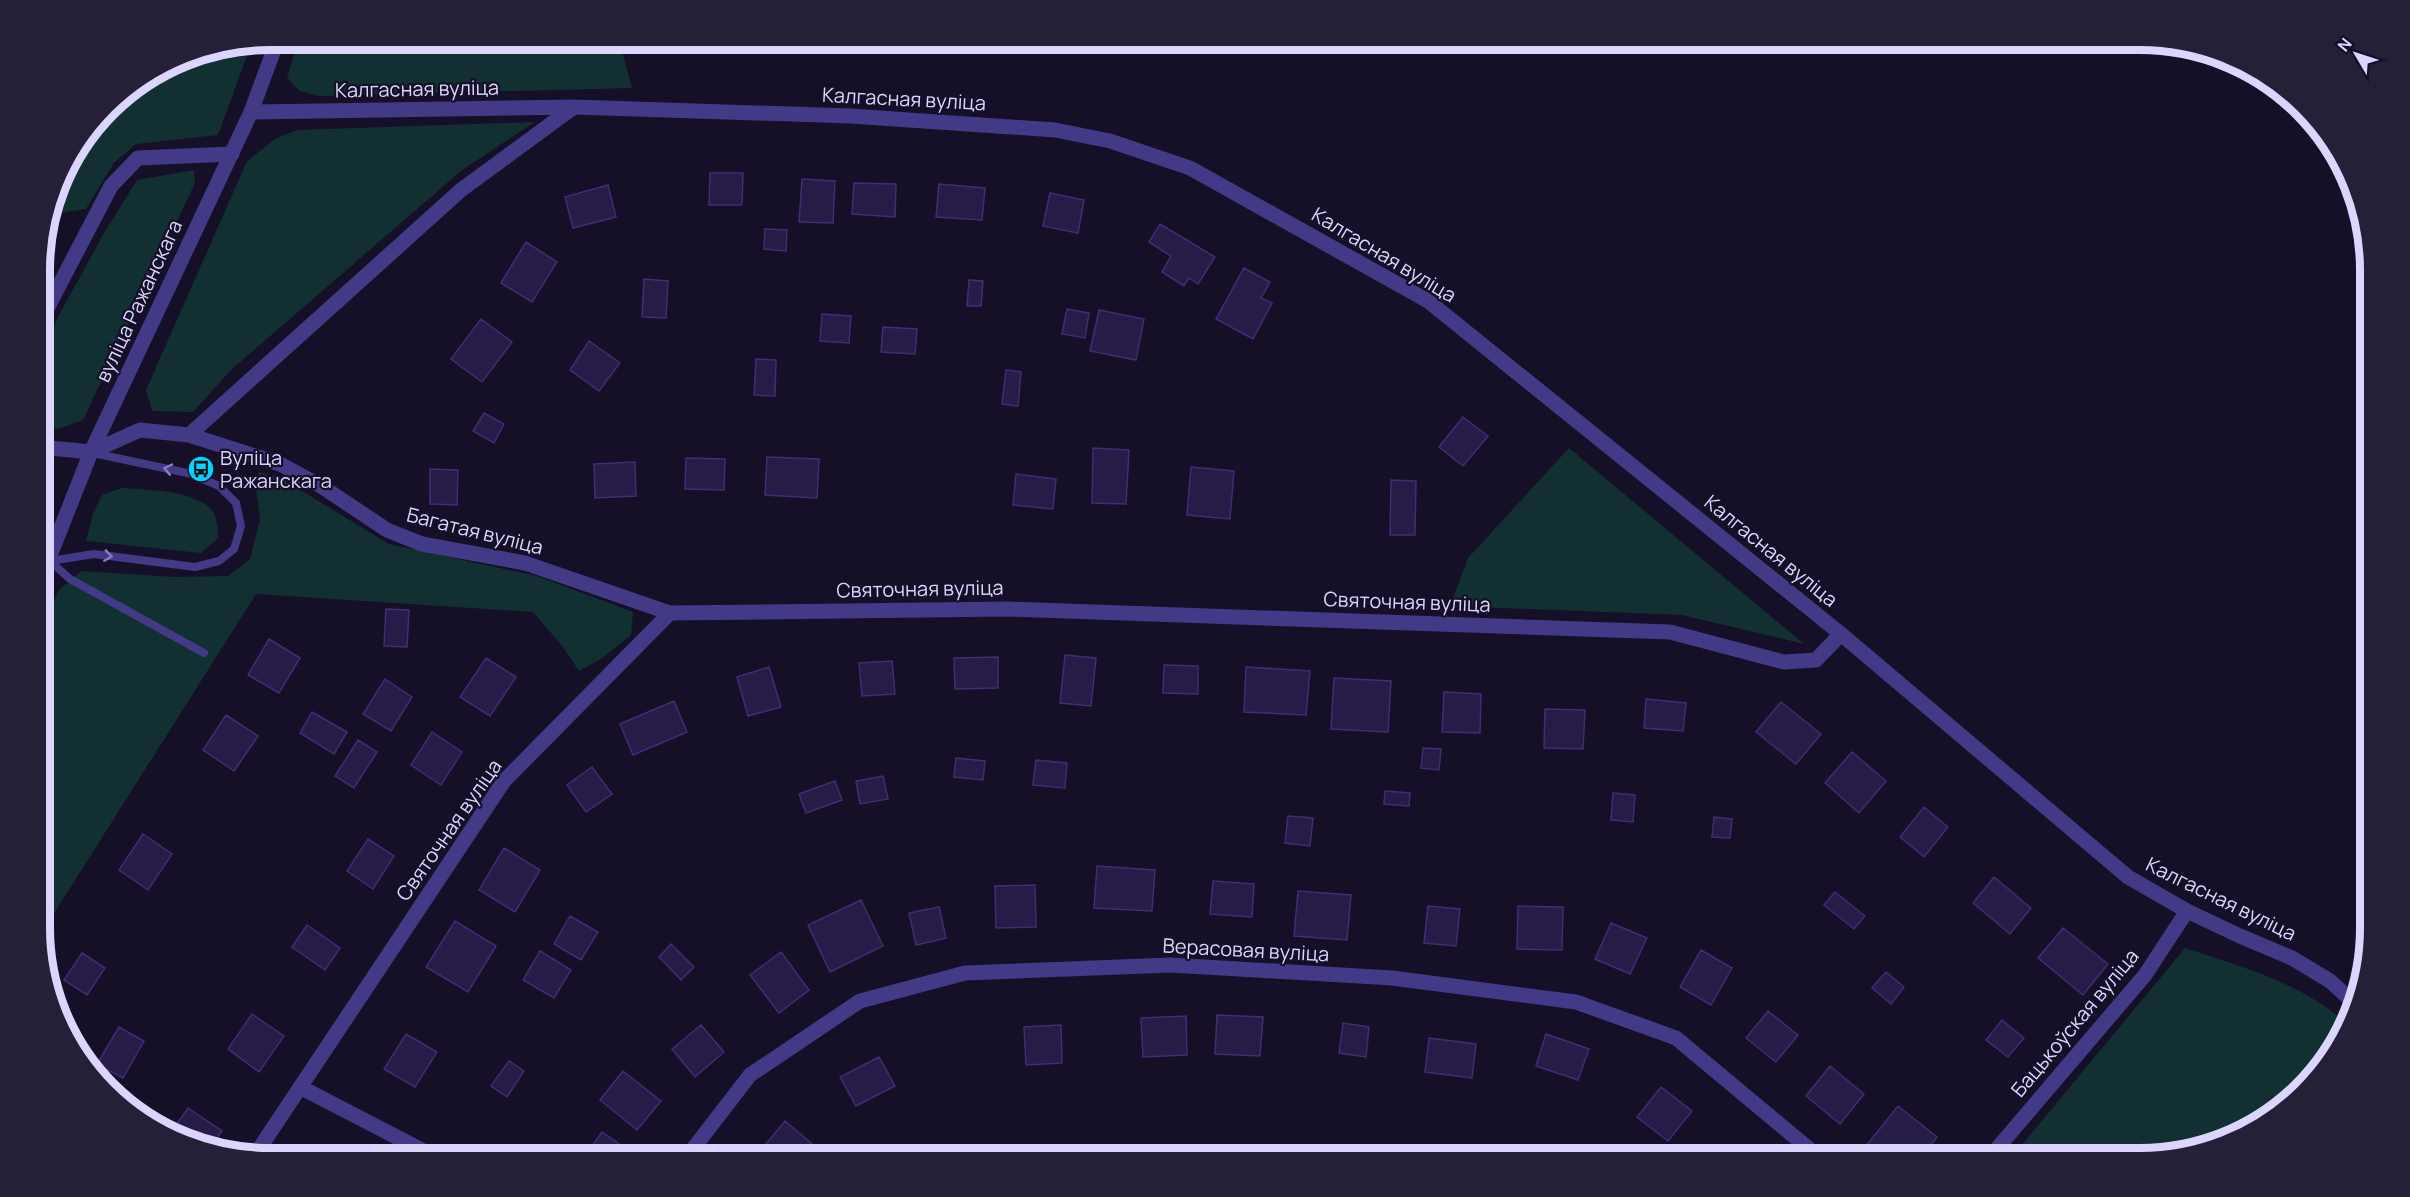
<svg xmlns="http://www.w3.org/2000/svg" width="2410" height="1197" font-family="Manrope,sans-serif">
<rect width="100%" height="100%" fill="#150f27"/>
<path fill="#123031" d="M299,39H619L632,88L319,96L300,91L287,78Z
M252,42L218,135L136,144L114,163L86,209L53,214L102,115L117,96L181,56Z
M535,122L462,170L231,370L193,412L152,411L146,390L247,161L275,139L297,130Z
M194,170L195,183L83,420L61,428L40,431V350L104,233L137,180Z
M1569,448L1804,644L1682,615L1450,606L1468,558Z
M259,472L281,478L389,544L537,576L633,612L631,635L601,659L579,671L563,647L533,612L256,594L41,934L40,632L59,590L81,571L175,577L228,576L250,559L260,519L256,490Z
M121,488C149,490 185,489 209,507C217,514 218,528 218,538L201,553L86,541L93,514L102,495Z
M2185,948C2243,967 2302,983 2349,1025L2314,1080L2268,1119L2215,1146L2156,1158H2011Z"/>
<path fill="#271b48" stroke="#402d74" stroke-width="1.5" d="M710,173H743L742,205H709Z
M802,179L835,181L833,223L799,222Z
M854,183L896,184L895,217L852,214Z
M939,184L985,188L982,220L936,217Z
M608,185L616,217L573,228L565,197Z
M1050,193L1084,200L1078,233L1043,226Z
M1160,224L1215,257L1198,284L1189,278L1184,286L1162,272L1171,256L1149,242Z
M765,229L787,230L786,251L764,249Z
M526,242L557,262L532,302L501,283Z
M1244,268L1270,282L1261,298L1272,303L1253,339L1216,319Z
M644,279L668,281L666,318L642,317Z
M969,280L983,281L981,306H967Z
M1067,309L1089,313L1085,338L1062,334Z
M1099,310L1144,319L1136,360L1090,351Z
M822,314L851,316L849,343L820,341Z
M481,319L512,342L482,382L451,359Z
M883,327L917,329L915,354L881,352Z
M589,341L620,363L599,391L570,370Z
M756,359L776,360L775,396L754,395Z
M1006,370L1021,372L1018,406L1002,404Z
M484,413L504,424L494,443L473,431Z
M1463,417L1488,436L1463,466L1439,447Z
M1093,448L1129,450L1126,504L1092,503Z
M767,457L819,459L817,498L765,495Z
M686,458L725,459L724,490L685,489Z
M635,462L636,496L595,498L594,464Z
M1191,467L1234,471L1230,519L1187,515Z
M430,469L458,470L457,505L430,504Z
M1016,474L1056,479L1053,509L1013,505Z
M1391,480L1416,481L1415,535H1390Z
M386,609L409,610L407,647L384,646Z
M269,639L300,658L279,693L248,675Z
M1065,655L1096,658L1091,706L1060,703Z
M998,657V688L955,689L954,658Z
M486,658L516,677L490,716L460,697Z
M892,661L895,694L862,696L859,663Z
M1164,665L1198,666V694L1163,693Z
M769,667L781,707L748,716L737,677Z
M1246,667L1310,671L1306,715L1244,712Z
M1334,678L1391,681L1388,732L1331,729Z
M385,679L412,697L391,731L363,714Z
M1444,692L1481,694L1480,733L1442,732Z
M1646,699L1686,703L1683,731L1644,728Z
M674,701L687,732L633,755L620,724Z
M1781,702L1821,734L1796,764L1756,732Z
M1545,709L1585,710L1583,749L1544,748Z
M312,712L347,732L334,754L300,733Z
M226,715L258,736L234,771L203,750Z
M432,732L462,752L441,785L411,765Z
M358,740L377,752L354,788L335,776Z
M1423,748L1441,749L1439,770L1421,768Z
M1852,752L1886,781L1859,813L1825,783Z
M956,758L985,761L983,780L954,777Z
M1036,760L1067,763L1065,788L1033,785Z
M592,767L612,794L586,812L567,785Z
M883,776L888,799L860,804L856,781Z
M835,781L842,800L806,813L799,794Z
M1385,791L1410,793L1409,806L1384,804Z
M1613,793L1635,795L1633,822L1611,820Z
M1924,807L1948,827L1924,857L1900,837Z
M1288,816L1313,818L1310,846L1285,843Z
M1714,817L1732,819L1730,838L1712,837Z
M143,834L172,854L148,890L119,870Z
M368,839L394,856L373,889L347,871Z
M504,848L540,870L515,912L479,890Z
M1097,866L1155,870L1152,911L1094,908Z
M1994,877L2031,908L2010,934L1973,903Z
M1213,881L1254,884L1252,917L1210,914Z
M1035,885L1036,927L996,928L995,886Z
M1298,891L1351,895L1347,940L1294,936Z
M1835,892L1865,916L1854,929L1824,905Z
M861,900L883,946L830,972L808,925Z
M1428,906L1460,909L1456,946L1424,943Z
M1518,906L1563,907L1562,950L1517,949Z
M939,907L946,938L916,945L909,913Z
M570,916L598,932L581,960L554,944Z
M455,921L496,946L468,992L426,967Z
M1611,923L1647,938L1630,974L1595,959Z
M307,925L340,948L325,970L292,947Z
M2063,928L2108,964L2083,995L2038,958Z
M671,944L694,967L681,980L659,957Z
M1701,950L1732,968L1711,1005L1680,987Z
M540,951L571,970L554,998L523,980Z
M781,952L809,990L779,1013L750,975Z
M82,953L105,968L87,995L64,980Z
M1886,972L1904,987L1891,1004L1872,988Z
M1768,1011L1798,1035L1776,1062L1746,1038Z
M252,1014L284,1036L259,1072L228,1049Z
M1217,1015L1263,1017L1260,1056L1215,1054Z
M1186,1016L1187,1055L1143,1057L1141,1018Z
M2002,1020L2024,1038L2008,1057L1986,1040Z
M1343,1023L1369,1027L1366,1057L1339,1053Z
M701,1025L724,1052L695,1077L672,1049Z
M1061,1025L1062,1063L1026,1065L1024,1027Z
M119,1027L144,1041L123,1078L97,1064Z
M406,1034L437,1052L415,1087L384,1069Z
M1546,1034L1589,1049L1578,1080L1536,1066Z
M1429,1038L1476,1044L1472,1078L1425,1072Z
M879,1057L895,1086L856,1106L840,1077Z
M509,1061L524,1071L507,1097L491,1086Z
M1830,1066L1864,1094L1840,1124L1806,1096Z
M623,1071L661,1101L637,1130L600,1100Z
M1661,1087L1692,1111L1668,1141L1637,1117Z
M1898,1106L1937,1137L1920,1158H1883L1867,1145Z
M188,1108L222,1131L212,1145L169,1135Z
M785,1121L817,1148L809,1158H760L757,1155Z
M602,1132L628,1150L623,1158H584Z
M1204,1149L1240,1151L1239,1158H1203Z
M1746,1150L1755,1158H1740Z"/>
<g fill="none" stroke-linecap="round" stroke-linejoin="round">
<path stroke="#423a86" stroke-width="8" d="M50,561L94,554L195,567L219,561L234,549L241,526L236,503L219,486L192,474L93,453
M50,561L70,579L204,653"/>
<path stroke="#423a86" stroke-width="15" d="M251,112L574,107L851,116L1055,130L1110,141L1190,168L1428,301L1841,634L2128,877L2187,911L2240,936L2292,958L2330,981L2354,1003
M40,322L111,186L138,158L232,154
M189,435L461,190L574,107
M40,447L91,452L140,430L189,435L280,464L321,486L387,530L422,544L525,563L670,613
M300,1087L437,1158
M255,1155L504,781L670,613L1007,609L1670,632L1784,662L1816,660L1841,634
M686,1158L750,1075L860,1001L965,973L1171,965L1392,978L1576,1002L1676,1038L1820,1158
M1989,1158L2145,975L2187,911"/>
<path stroke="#423a86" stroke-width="15" d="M40,581L91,452L251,112L278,39"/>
</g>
<defs><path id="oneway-chevron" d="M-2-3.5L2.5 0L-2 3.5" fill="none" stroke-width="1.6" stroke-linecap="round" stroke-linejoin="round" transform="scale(1.5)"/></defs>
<g stroke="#8780bc">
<use href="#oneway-chevron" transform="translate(168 469) rotate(-168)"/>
<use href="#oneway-chevron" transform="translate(108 556) rotate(8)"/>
</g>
<defs>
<symbol id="bus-disc" viewBox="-11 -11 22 22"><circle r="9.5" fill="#01d5ff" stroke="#150f27"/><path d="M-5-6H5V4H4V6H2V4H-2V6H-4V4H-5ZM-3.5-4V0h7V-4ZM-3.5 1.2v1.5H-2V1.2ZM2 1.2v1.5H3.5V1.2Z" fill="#111"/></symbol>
</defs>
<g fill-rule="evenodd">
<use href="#bus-disc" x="186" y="454" width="30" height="30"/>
</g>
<g text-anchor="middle" stroke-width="4.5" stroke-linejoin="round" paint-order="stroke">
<g font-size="20" fill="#dcd5ff" stroke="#150f27">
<text transform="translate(417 89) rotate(-1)" y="7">Калгасная вуліца</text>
<text transform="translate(904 99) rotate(3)" y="7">Калгасная вуліца</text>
<text transform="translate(1384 255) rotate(31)" y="7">Калгасная вуліца</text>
<text transform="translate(139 301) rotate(-65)" y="7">вуліца Ражанскага</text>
<text transform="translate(475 531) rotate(14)" y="7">Багатая вуліца</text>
<text transform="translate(1771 551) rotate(39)" y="7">Калгасная вуліца</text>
<text transform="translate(920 589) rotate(-1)" y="7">Святочная вуліца</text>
<text transform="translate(1407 602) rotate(2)" y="7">Святочная вуліца</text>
<text transform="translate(449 830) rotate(-55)" y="7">Святочная вуліца</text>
<text transform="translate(2221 899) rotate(26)" y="7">Калгасная вуліца</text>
<text transform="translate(1246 950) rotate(3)" y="7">Верасовая вуліца</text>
<text transform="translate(2075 1023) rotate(-50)" y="7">Бацькоўская вуліца</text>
</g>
<g font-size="20" fill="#dcd5ff" stroke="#150f27" text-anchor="start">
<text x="220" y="465">Вуліца<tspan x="220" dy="23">Ражанскага</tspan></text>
</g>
</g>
<path d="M0 0H2410V1197H0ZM270 50H2140A220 220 0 0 1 2360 270V928A220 220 0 0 1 2140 1148H270A220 220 0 0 1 50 928V270A220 220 0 0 1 270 50Z" fill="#251f38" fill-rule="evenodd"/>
<path fill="none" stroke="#dcd5ff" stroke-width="8" d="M270 50H2140A220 220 0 0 1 2360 270V928A220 220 0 0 1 2140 1148H270A220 220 0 0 1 50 928V270A220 220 0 0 1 270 50Z"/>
<g transform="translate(2356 54) rotate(309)" stroke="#150f27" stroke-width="4.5" paint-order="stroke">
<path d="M0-4.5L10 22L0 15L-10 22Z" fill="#dcd5ff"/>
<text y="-9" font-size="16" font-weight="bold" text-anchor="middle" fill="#dcd5ff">N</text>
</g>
</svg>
